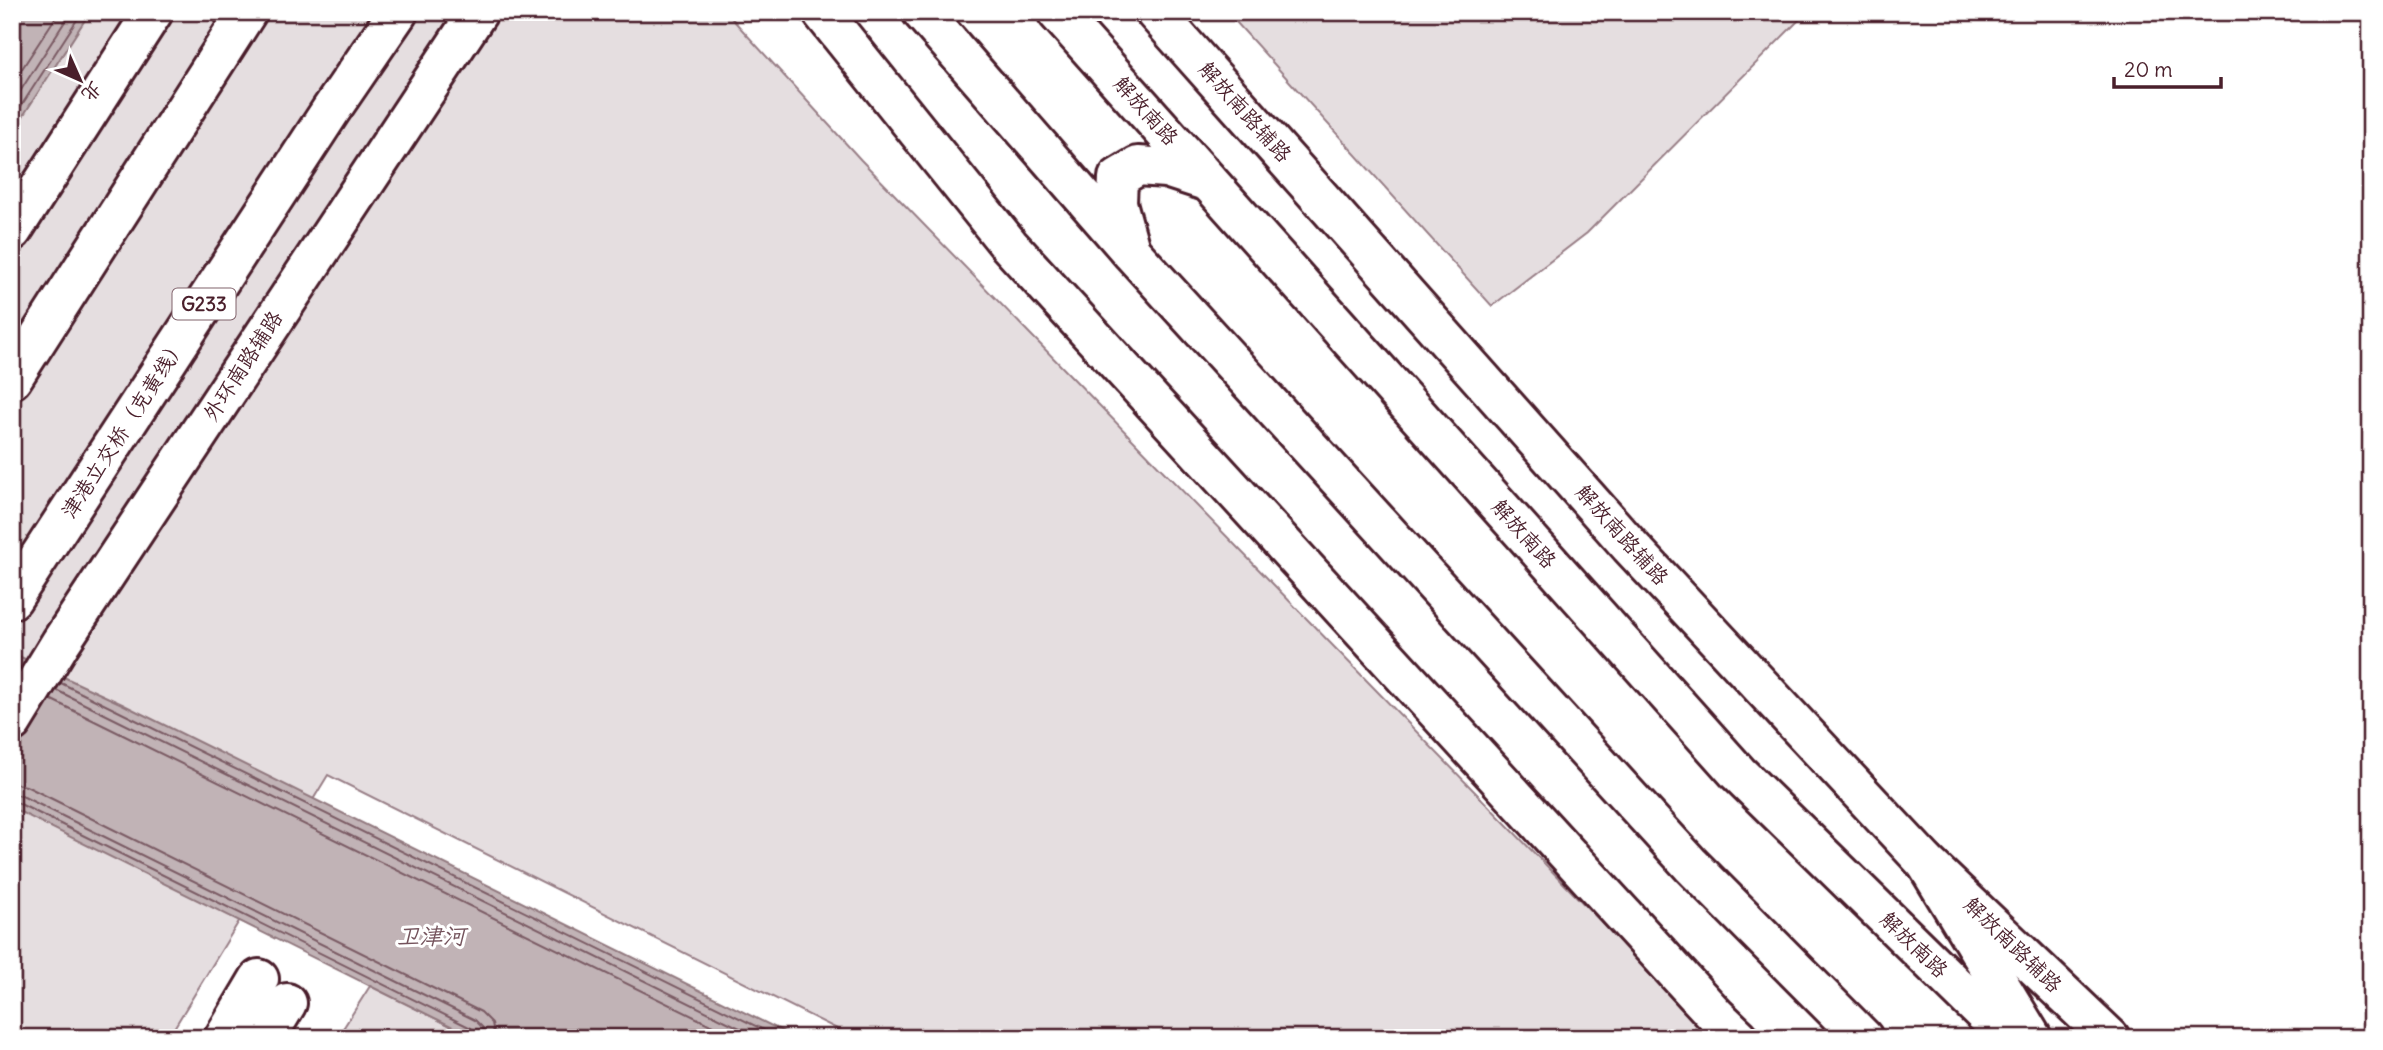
<svg xmlns="http://www.w3.org/2000/svg" width="2383" height="1050" font-family="Delius,'LXGW WenKai TC',sans-serif">
<rect width="100%" height="100%" fill="#fff"/>
<filter id="ink" filterUnits="userSpaceOnUse"><feTurbulence type="fractalNoise" baseFrequency=".0143" numOctaves="2"/><feDisplacementMap in="SourceGraphic" scale="14" xChannelSelector="R" yChannelSelector="G"/><feConvolveMatrix kernelMatrix="1 2 1 2 8 2 1 2 1" color-interpolation-filters="sRGB"/></filter>
<g filter="url(#ink)">
<path fill="#e5dee0" stroke="#987e86" stroke-width="2" d="M12,12H726L861,160L1714,1038H855L328,775L168,1038H12Z
M1227,12H1807L1587,233L1492,306Z
M370,986L475,1038H337Z"/>
<path fill="#c1b3b6" stroke="#91787e" stroke-width="2" d="M12,12H90L12,133Z
M12,653L122,704L796,1038H475L12,808Z"/>
<g fill="none" stroke-linecap="round" stroke-linejoin="round">
<path stroke="#7a5a63" stroke-width="2" d="M12,84L59,12
M12,104L71,12
M12,120L82,12
M61,683L780,1038
M56,690L760,1038
M50,699L737,1038
M12,783L26,786L481,1012L492,1023L495,1038
M12,794L22,796L475,1020L483,1028L485,1038
M12,803H18L471,1028L475,1032L476,1038"/>
<defs>
<path id="secondary" d="M822,12L1009,245L1717,1017L1739,1038
M1155,12L1630,546L1926,863L2110,1038
M12,231L153,12
M12,722L61,642L478,12
M224,1038L259,979
M266,1038L287,1003"/>
<path id="highway" d="M922,12L1132,253L1691,865L1863,1038
M1057,12L1738,773L2009,1038
M1129,246L1117,203L1118,178L1138,166L1166,168L1209,182
M12,379L247,12
M12,599L331,110L398,12
M1926,863L2032,1038"/>
</defs>
<use href="#secondary" stroke="#4a1f2b" stroke-width="44"/>
<use href="#highway" stroke="#4a1f2b" stroke-width="44"/>
<use href="#secondary" stroke="#fff" stroke-width="38"/>
<use href="#highway" stroke="#fff" stroke-width="38"/>
</g>
</g>
<g text-anchor="middle" stroke-width="6" stroke-linejoin="round" paint-order="stroke">
<rect fill="#fff" stroke="#80626b" stroke-width="2" x="172.5" y="288.5" width="63" height="31" rx="5"/>
<g font-size="19" font-weight="bold" fill="#4a1f2b">
<text x="204" y="311">G233</text>
</g>
<g font-size="21" fill="#4a1f2b" stroke="#fff">
<text transform="translate(1146 111) rotate(48)" y="7">解放南路</text>
<text transform="translate(1245 112) rotate(48)" y="7">解放南路辅路</text>
<text transform="translate(243 366) rotate(-57)" y="7">外环南路辅路</text>
<text transform="translate(124 428) rotate(-57)" y="7">津港立交桥（克黄线）</text>
<text transform="translate(1524 534) rotate(48)" y="7">解放南路</text>
<text transform="translate(1622 535) rotate(48)" y="7">解放南路辅路</text>
<text transform="translate(1914 945) rotate(44)" y="7">解放南路</text>
<text transform="translate(2013 945) rotate(44)" y="7">解放南路辅路</text>
</g>
<g font-size="23" font-style="italic" fill="#74535c" stroke="#fff">
<text x="431" y="944">卫津河</text>
</g>
</g>
<rect width="2383" height="1050" fill="none" stroke="#fff" stroke-width="42"/>
<rect x="21" y="21" width="2341" height="1008" fill="none" stroke="#4a1f2b" stroke-width="2.5" filter="url(#ink)"/>
<g transform="translate(80 80) rotate(135)" stroke="#ffffff" stroke-width="5" paint-order="stroke">
<path d="M0-5L12 26L0 18L-12 26Z" fill="#4a1f2b"/>
<text y="-10" font-size="19" font-weight="bold" text-anchor="middle" fill="#4a1f2b">北</text>
</g>
<path d="M2114 77v10h107v-10" fill="none" stroke="#4a1f2b" stroke-width="3.5"/>
<text x="2124" y="77" font-size="21" fill="#4a1f2b" stroke="#ffffff" stroke-width="5" paint-order="stroke">20 m</text>
</svg>
